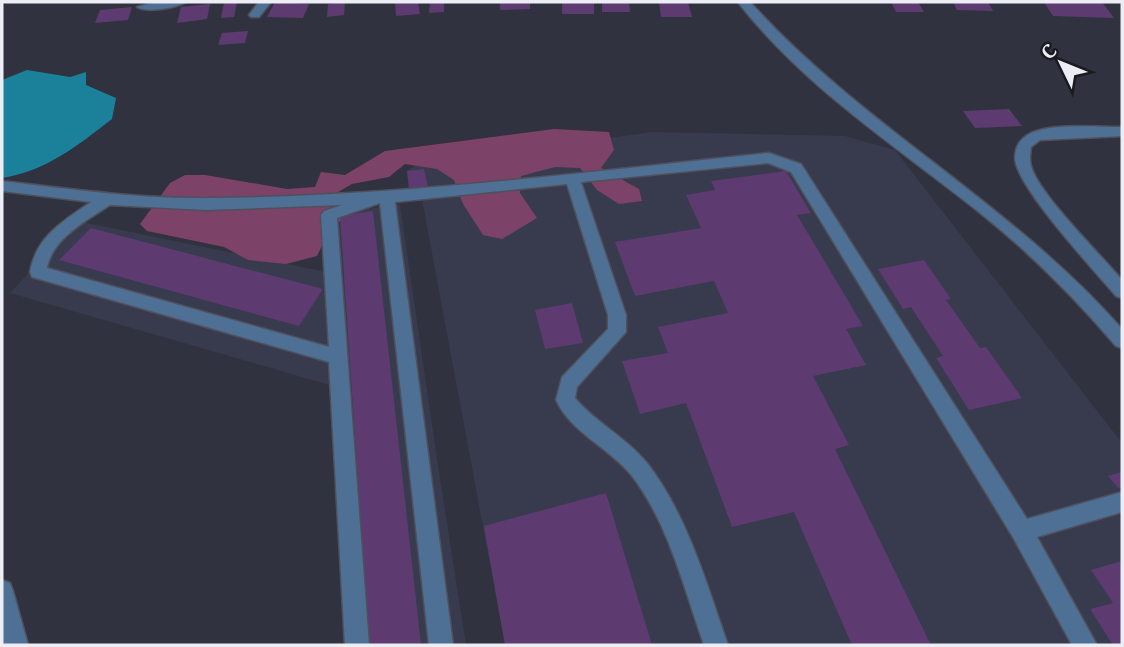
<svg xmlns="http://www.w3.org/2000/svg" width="1124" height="647" font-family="'Noto Serif',serif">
<rect width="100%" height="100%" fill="#31323f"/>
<path fill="#383a4d" d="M652,132L845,136L895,150L1122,443V645H505L421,194L407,171L415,165Z
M400,204L436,452L466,645H346L333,386L10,293L77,221L341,275L335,214Z"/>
<path fill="#7d4268" d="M554,129L609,132L614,150L601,168L639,189L642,201L619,204L597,190L580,168L555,167L521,176L520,193L537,218L502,239L483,235L463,204L454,180L437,169L405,164L389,177L352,184L333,195L353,213L331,227L317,256L286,264L248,260L224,247L147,231L140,224L170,183L185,175H205L287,189L315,187L321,172L345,175L385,151Z"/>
<path fill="#1b819b" d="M27,70L70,77L86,72V85L116,98L112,119C77,146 46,171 2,178V80Z"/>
<path fill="#5d3b71" d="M224,2H237L234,17L221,18Z
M275,2L309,4L303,18L267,17Z
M345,2L344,15L327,17L328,4Z
M395,2H418L420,14L396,16Z
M430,2H444V12L429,13Z
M500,2H530V9L500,10Z
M562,2H594V14H562Z
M602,2H629L630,12H602Z
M659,2H688L692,17H661Z
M891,2H918L924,12H896Z
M953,2H988L993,11L957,10Z
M1044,2H1102L1114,18L1053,16Z
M210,4L207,19L177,23L181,7Z
M132,7L128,20L95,23L100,10Z
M248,31L245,43L218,45L222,33Z
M1009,109L1022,126L975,128L963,111Z
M424,169L428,187L409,190L407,171Z
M786,171L811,213L797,215L863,326L846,329L866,365L813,376L849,445L835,449L931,645H852L794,512L732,527L686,403L640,414L622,361L668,353L658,327L728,313L714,281L635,296L615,242L701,228L686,195L715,190L711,181Z
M373,211L421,645H369L340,216Z
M91,228L323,289L299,326L59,260Z
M924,260L951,299L946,300L980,348L986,347L1022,398L969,410L936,358L943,356L911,307L903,309L878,269Z
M572,303L583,343L545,349L535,310Z
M1122,472V487L1118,488L1108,476Z
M606,493L652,645H505L484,526Z
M1122,561V645H1113L1090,609L1113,603L1091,570Z"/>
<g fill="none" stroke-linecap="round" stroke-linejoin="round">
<defs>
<path id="minor" d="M156,2H186C176,8 147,13 137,7Z
M259,2H271L259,17H251L249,15Z
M738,2H750C863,127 1010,202 1122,329V348L1116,346C1074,297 1029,252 979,212C896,146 803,86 738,2Z
M1122,127V136L1040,140L1031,147C1030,155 1029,161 1032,169C1042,197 1100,254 1122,280V298L1116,296C1095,271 1016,187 1015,158C1015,146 1021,138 1031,133C1052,123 1099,127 1122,127Z
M769,153L801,164L1027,519L1122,492V512L1037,537L1097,645H1072L1014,539L791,172L768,163L581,182L626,315V332L577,387L575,398C596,423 627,438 647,463C687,514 707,585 728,645H704C684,589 669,524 632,476C610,448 571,433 556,400L562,377L608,329V315L567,184L395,202L453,645H429L380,203L337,218L369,645H345L329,362L32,277L30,272C36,237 63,221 91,202L2,191V181C70,189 139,199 208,198C396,197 583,172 769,153ZM110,205L206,210L342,205L324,211L321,215L329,347L47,268C52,239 87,220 110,205Z
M2,580L10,583L13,591L28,645H4L2,635Z"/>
</defs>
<use href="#minor" stroke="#4f505c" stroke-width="3"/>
<use href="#minor" fill="#4e7095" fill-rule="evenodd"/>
</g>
<rect width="1124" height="647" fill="none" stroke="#ecedf5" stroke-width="7"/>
<g transform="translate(1061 63) rotate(313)" stroke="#1a1b21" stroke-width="5" paint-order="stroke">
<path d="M0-5L12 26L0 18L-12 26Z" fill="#ecedf5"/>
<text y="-10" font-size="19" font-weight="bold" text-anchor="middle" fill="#ecedf5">С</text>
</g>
</svg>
